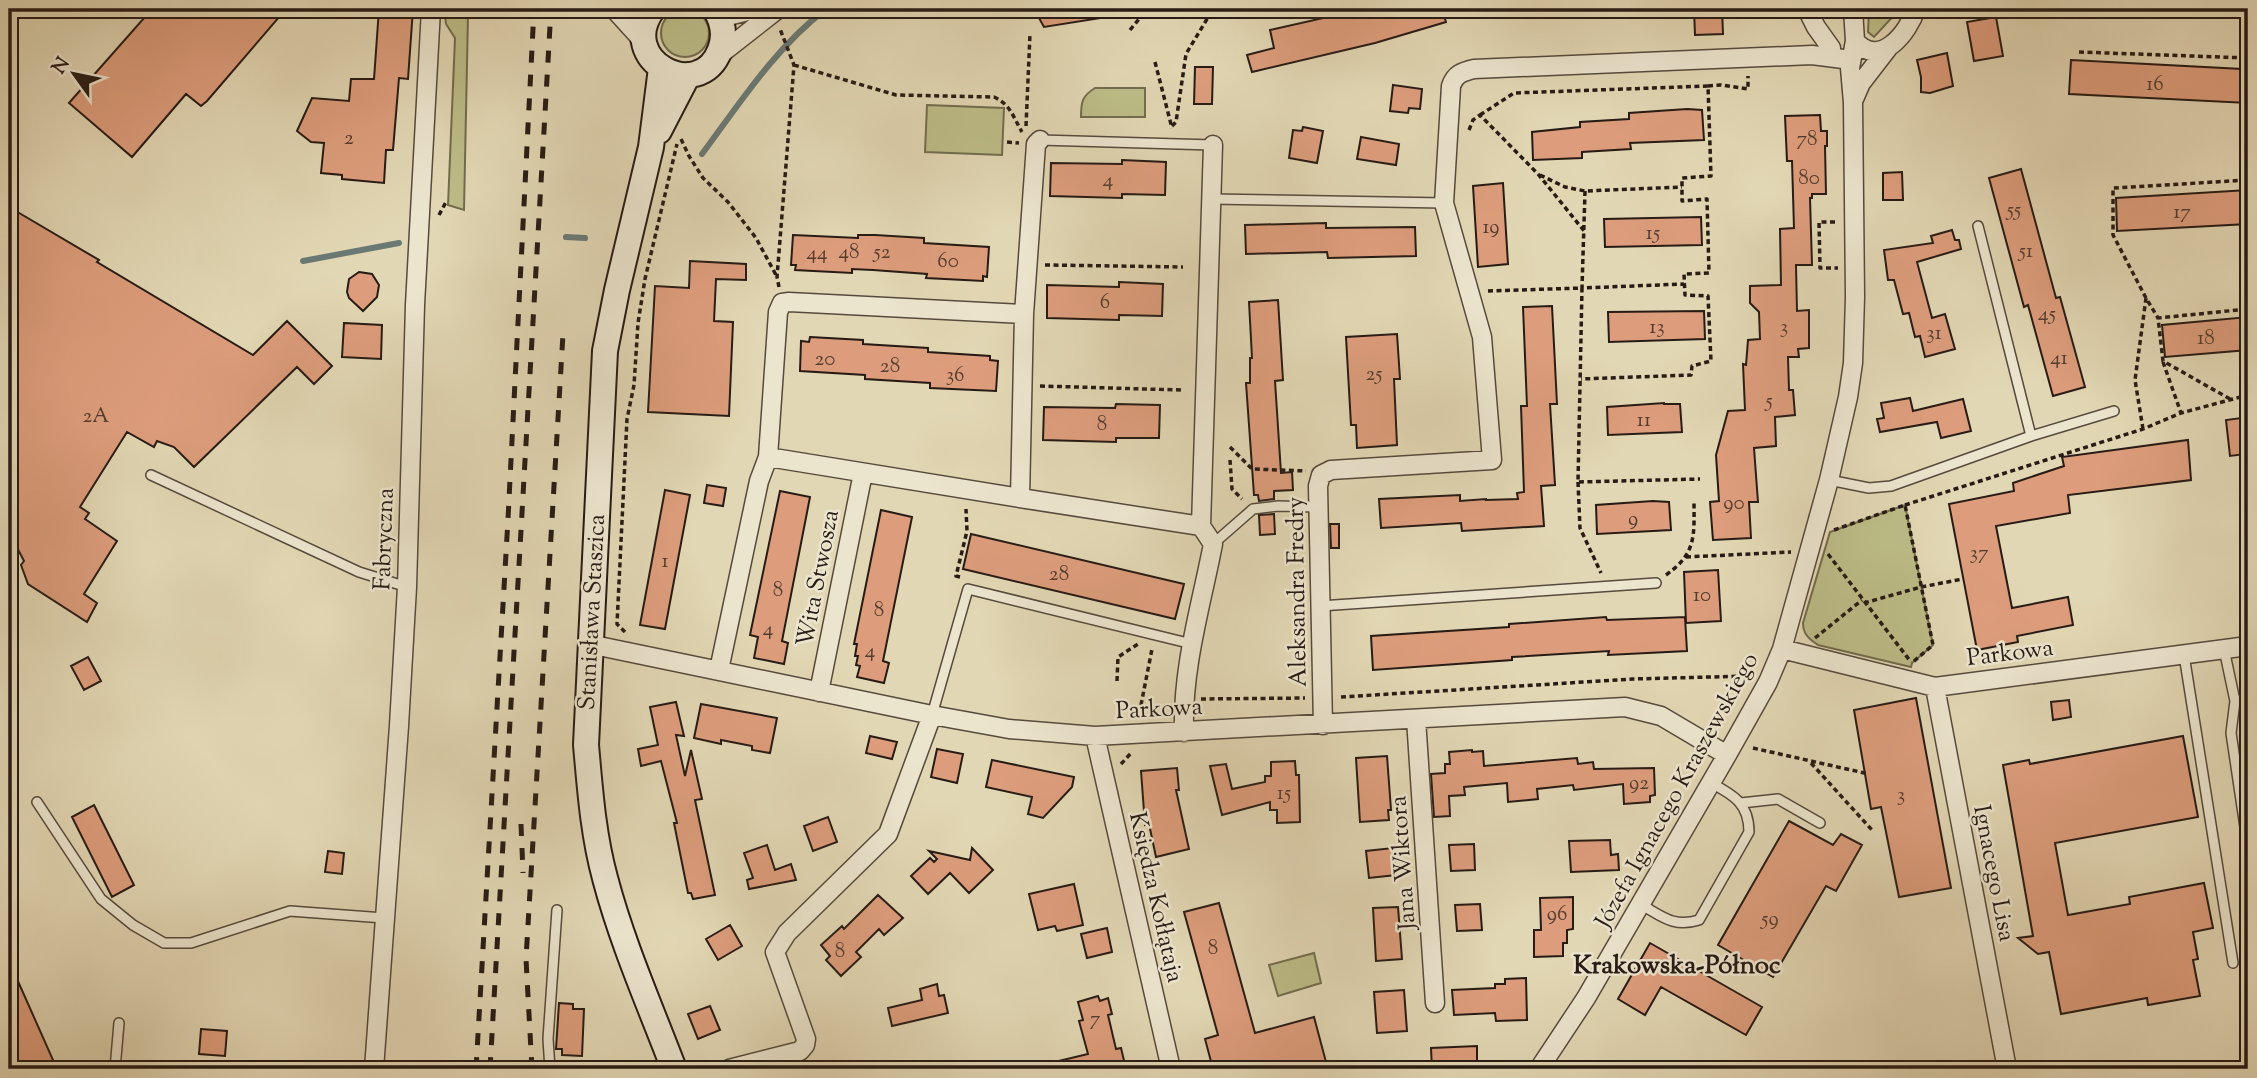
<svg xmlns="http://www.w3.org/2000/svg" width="2257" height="1078" font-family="'Sorts Mill Goudy',serif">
<rect width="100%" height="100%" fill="#e2d7b4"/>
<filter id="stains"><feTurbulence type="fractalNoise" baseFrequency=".00286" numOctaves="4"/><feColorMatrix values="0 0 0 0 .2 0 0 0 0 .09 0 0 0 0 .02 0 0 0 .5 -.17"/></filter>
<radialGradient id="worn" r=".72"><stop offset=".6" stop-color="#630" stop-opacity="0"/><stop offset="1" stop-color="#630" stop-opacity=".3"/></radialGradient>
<path fill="#bcbc87" stroke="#726c4e" stroke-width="2" d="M444,9H467L468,15L464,210L448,205L455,38L446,24Z
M1869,9H1900L1874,37L1868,32Z
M661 33a24 24 0 1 1 48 0a24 24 0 1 1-48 0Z
M1095,88H1145V117H1081C1081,102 1082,96 1095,88Z
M927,105L1004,108L1002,155L925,152Z
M1905,505L1933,645L1912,663L1911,667L1818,645C1809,639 1803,634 1803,623L1830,532Z
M1314,953L1321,983L1278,996L1269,965Z"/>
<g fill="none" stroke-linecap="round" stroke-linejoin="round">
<path stroke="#6a7974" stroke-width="6" d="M702,154C740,103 775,48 826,9
M566,237L585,238
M303,261L399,243"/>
</g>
<path fill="#dd9d7c" stroke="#271b15" stroke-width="2" d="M152,9H286L207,101L201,106L186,94L132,157L69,103Z
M379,9H413L408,79L399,78L393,150H386L384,183L342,179V175L321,173L324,143L311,142L297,131L312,98L349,101L351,79H374Z
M1034,9H1101V18L1044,27Z
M1363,9H1392L1395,18L1425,9H1442L1446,22L1375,43L1252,72L1247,55L1274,48L1270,30Z
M1694,9H1722L1723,34L1695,35Z
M1996,17L2003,56L1974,61L1967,22Z
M1947,53L1953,86L1930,93L1921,92V77L1917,60Z
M2071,60L2242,69V72H2248V103L2069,94Z
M1195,67H1213L1212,104H1194Z
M1393,85L1422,89L1420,109L1409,108L1408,113L1390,111Z
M1687,109L1702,110L1704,140L1630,143L1631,149L1582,152V158L1533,160L1532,132L1580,127V122L1629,119V113Z
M1820,115L1821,131H1827V146H1825L1826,194H1812V198H1810L1812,265H1796L1797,311L1809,310V348L1798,349L1799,357H1788L1789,390H1793L1795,415L1775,417L1776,446L1754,448L1758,502H1749L1751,538L1713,540L1710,502L1719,501L1716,455L1728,411L1745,410L1743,364L1746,365L1748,340L1760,339L1759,312L1750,303V286L1781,285L1780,229L1794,228L1792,161H1787L1785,116Z
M1303,127L1323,131L1317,163L1289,158L1293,130L1302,131Z
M1361,137L1399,144L1396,165L1357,159Z
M1122,160L1166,162L1165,195L1122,194V198L1050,196L1051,163L1122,164Z
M2021,169L2056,298L2060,297L2085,387L2053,396L2028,305L2024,307L1989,178Z
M1902,172L1903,200H1883V173Z
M1503,183L1508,264L1478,267L1473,186Z
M2248,190V224L2117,231L2116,198Z
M9,207L99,260L97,262L253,355L287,321L332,366L314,384L297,367L194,467L174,447L157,441L154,447L127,432L80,507L89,513L85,519L117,541L84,594L97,603L87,622L28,584L21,565L24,561L9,532Z
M1701,217L1702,245L1605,247L1604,219Z
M1326,223V228L1415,227L1416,256L1328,258L1327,252L1246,254L1245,225Z
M1952,230L1955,240H1959L1961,249L1917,262L1932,318L1945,314L1955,349L1925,357L1920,336L1915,337L1909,313L1903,314L1894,280H1888L1884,250L1933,243L1931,236Z
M793,235L858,238V235H875L924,238V243L989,247L987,277L983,276V281L926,278L927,274L873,270L852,269V273L795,270L796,265H791Z
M690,261L746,264V280L716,279L714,321L733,322L729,416L648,412L655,286L689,288Z
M359,272L372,274L379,285L377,297L363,311L349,298L347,292L349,279Z
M1119,282L1163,284L1162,316L1119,315V320L1047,318V285L1119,287Z
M1278,300L1283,380L1275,381L1281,473L1292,472L1293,490L1274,491V499L1259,501L1258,495H1254L1246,383H1250V358H1252L1249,302Z
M1552,306L1557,404H1550L1555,485L1541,486L1544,526L1462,531L1461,523L1381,528L1379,499L1460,495V501L1486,499V500L1518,499L1517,493L1524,492L1521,406H1527L1523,307Z
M1704,311L1705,339L1609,342L1608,312Z
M2248,317V350L2165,357L2162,325Z
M344,323L382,325L381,359L342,357Z
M1397,334L1400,379H1394L1397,445L1357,448L1356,425H1351L1346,337Z
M810,337L863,340V344L928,348V352L990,356V360L998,361L996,391L930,388V383L865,379V375L800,371L801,341L809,342Z
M1910,398L1913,411L1963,399L1971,431L1941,438L1937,422L1880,432L1877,419L1884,418L1881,403Z
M1664,403V404H1680L1682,432L1608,435L1607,407Z
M1116,404L1160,405L1159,438H1116V442L1043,440L1044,407L1115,408Z
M2241,418L2246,454L2230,456L2226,420Z
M2188,440L2191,480L2068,495L2070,513L1996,526L2012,608L2068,597L2073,625L2017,636L2018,642L1977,650L1949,504L2014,491L2013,483L2064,466L2062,457Z
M707,485L726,488L723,506L704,503Z
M665,490L690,495L665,629L640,625Z
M780,491L810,497L782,641L788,643L784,664L754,658L758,637L750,635Z
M1653,501L1669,502L1671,530L1597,534L1596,505Z
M881,510L912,517L883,661L889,663L884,683L857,677L860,666L856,665L858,656H855L857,644H854Z
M1274,514L1275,534L1260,535L1259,515Z
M1330,524H1339V548H1331Z
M971,534L1184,584L1175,619L963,569Z
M1718,570L1721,621L1686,623L1684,572Z
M1606,617L1607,620L1685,617L1687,651L1608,655L1609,651L1512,657V660L1373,670L1371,636L1509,627V624Z
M88,657L101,681L84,690L71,666Z
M1916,698L1951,888L1899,897L1881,807L1871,809L1854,710Z
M2069,700L2071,717L2053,720L2051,702Z
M676,702L684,736L676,735L685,776L691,750L702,799L695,800L715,895L693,899L691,893H688L674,823H677L661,761L641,766L638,749L658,745L650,707Z
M701,704L777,718L770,753L752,750V746L721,740V744L694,738Z
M870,736L897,742L892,759L866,753Z
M2183,736L2198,817L2055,843L2068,915L2130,904L2129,897L2204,883L2213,928L2193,932L2198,959L2193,960L2200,996L2148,1005L2147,998L2061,1014L2049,952L2038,954L2018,938L2033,936L2003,765L2029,760L2030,764Z
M937,749L963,754L957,783L931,777Z
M1472,750V752L1483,751L1484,766L1577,758L1578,764L1593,762L1594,769L1654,768L1655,795L1650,796V802L1624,804L1623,784L1574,790L1573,785L1537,789L1538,799L1508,802L1507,783L1464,787L1465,795L1449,796L1450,816L1434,817L1431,774L1445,773V764H1450L1449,752Z
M1387,756L1391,810H1388L1389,820L1360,822L1356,758Z
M992,760L1074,777L1072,787L1043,818L1028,814L1032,797L986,787Z
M1295,761L1296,775H1299L1300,822L1277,823V810H1270V802L1222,815L1210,766L1226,764L1232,789L1265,782V776H1271V762Z
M1177,768L1179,790H1176L1189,849L1156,857L1149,824L1145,825L1141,771Z
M94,805L134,885L112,897L72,817Z
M828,817L837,842L813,851L804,826Z
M1789,821L1833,845L1841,834L1862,845L1836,891L1826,886L1773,977L1718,945Z
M1610,840L1611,855L1618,854L1619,870L1571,872L1569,841Z
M1474,844L1475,870L1451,871L1449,845Z
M767,845L775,870L791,864L796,880L749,889L747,880L753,878L744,853Z
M972,848L993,870L969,893L950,873L928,894L911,876L930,858L934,862L937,859L929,851L970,860Z
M1393,848L1396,875L1369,878L1366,851Z
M328,851L344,853L342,874L325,872Z
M1074,884L1083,925L1057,931L1055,926L1038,930L1029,894Z
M878,895L903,918L884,935L879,929L856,952L861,957L841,976L826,960L830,956L821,945L842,926L844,929Z
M1573,897V929L1567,930V943H1563V956L1534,957V930H1541L1540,898Z
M1219,903L1255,1033L1314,1017L1326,1062L1298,1069H1213L1205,1039L1218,1035L1184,912Z
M1480,904L1482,930L1457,931L1455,905Z
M1398,907L1402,959L1376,961L1373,908Z
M730,925L742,946L718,960L706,939Z
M1107,928L1112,952L1087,958L1081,934Z
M1650,943L1762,1007L1746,1035L1661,987L1645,1015L1618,999Z
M9,961L57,1069H9Z
M1526,978L1527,1020L1496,1021L1495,1013L1454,1015L1452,990L1495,988V984H1505V979Z
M937,984L939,996L944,995L948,1013L892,1026L888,1008L922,1000L920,989Z
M1404,990L1407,1031L1377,1033L1374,992Z
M1098,996L1100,1001L1108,998L1112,1014L1108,1015L1116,1049L1121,1048L1126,1069H1050V1063L1088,1054L1079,1021L1083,1020L1078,1002Z
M559,1003L573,1004V1009H584L582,1056L562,1055V1049H556Z
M710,1006L720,1030L698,1039L688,1014Z
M201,1029L227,1031L225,1056L199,1054Z
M1477,1046V1069H1432L1431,1048Z"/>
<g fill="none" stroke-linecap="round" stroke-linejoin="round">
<defs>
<path id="lane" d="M1040,140L1213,145
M1211,199L1444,203
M1978,226L2031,436
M151,475L359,572L407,587
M1829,480L1869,488L1891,486L2031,436L2114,411
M1213,544L1253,509L1278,506L1318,507
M1320,606L1656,583
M2224,649L2235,701L2231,733L2248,847
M2184,655L2233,963
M2235,701L2248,699
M932,715L968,589L1192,644
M37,802L101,899L133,925L164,943H191L290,911L384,918
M1741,803L1778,799L1820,823
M1640,904C1662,916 1673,928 1699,920L1749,832C1749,804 1734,795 1711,783
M115,1069L119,1023
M550,1069L548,1039L557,910"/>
<path id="street" d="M614,9L644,42
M1807,9L1816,27L1831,48
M1853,9L1855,41C1880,69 1908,33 1916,9
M720,18L756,9
M718,56L778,9
M1854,99L1861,83L1888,48
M1040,140L1036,144L1024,314L1020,498L1201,526
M768,457L1020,498
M589,644L932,715L1009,729L1095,736L1625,707L1661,716L1727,755
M1782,649L1935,687L2248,646
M719,670L759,481L768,457L778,312L782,303L789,302L1024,314
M1935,687L2007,1069
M819,692L863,473
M1416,719L1435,1003
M1323,725L1318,486L1321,475L1331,470L1492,460L1482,337L1444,203L1451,86C1455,74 1462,72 1474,69L1812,55L1851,60
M1184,732C1182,668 1201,606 1213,544L1201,526L1213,145
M1095,736L1171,1069
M374,1069L399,726L407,587L415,305L431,9
M729,1069L800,1051L805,1045L806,1039L775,952L787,933L888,834L932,715
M1539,1069L1586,998L1727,755L1768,682L1782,649L1829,480L1848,397L1853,363L1855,297L1853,103L1850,68L1855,41"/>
<path id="secondary" d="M653,9C615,60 699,105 720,50C726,35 723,22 715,9
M661,68L651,147L617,290L605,351L586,745C590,789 593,834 605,878C622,943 650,1006 674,1069
M659,131L688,75"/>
</defs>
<use href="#lane" stroke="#564a3d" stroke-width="12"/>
<use href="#street" stroke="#564a3d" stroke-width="21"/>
<use href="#secondary" stroke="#271b15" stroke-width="28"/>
<path stroke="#271b15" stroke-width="3.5" stroke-dasharray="5 3.5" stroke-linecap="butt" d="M2238,9L2248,41
M1130,30L1139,19L1158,9
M2079,52L2248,58
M1155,62L1172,128
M794,65L896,95L994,97C1011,105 1013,117 1022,132
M1708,86L1721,85L1748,89V76
M1480,115L1514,93L1708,86L1711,176L1682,178V201L1707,199L1709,273L1684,274L1685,295L1708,296L1711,361L1692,366L1691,375L1581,379
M1026,126L1030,34
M1172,126L1176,122L1186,54L1213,9
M1469,130L1473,120L1480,115L1538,174L1585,232
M681,139L689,156L703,178L728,202L756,238L776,275
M1007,142L1019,143
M1540,175L1565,187L1585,191L1682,187
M1585,191L1582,288L1684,284
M439,215L446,202
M1835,222H1819L1820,268H1838
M1045,265L1183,267
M779,287L777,277L794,65L780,29
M1488,291L1582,288L1578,482L1700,479
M2146,298L2113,235V188L2248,180
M2163,362L2181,413
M1040,386L1181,390
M2243,396L2248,430
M2230,399L2163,361L2158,318L2248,309
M2143,429L2135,380L2146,298L2158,318
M1230,447L1252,469L1306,471
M1230,460L1232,489L1242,499
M1578,482L1580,528L1601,573
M1905,505L2143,429L2181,413L2248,395
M1834,530L1905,505L1933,645L1913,662
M1828,554L1911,662
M1686,557L1791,552
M1666,575C1697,553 1694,535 1694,501
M960,577L956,576L967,531L966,509
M1864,603L1921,587L1963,579
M625,632L617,624L627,419L634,385L638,323L645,279L677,144
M1815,638L1862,600
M1117,681L1118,657L1138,644
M1341,697L1633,679L1749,676
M1201,699L1305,698
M1141,705L1152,649
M1753,748L1869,774
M1811,763L1872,830
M1121,764L1132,752"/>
<use href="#lane" stroke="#ece5ce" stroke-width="9"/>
<use href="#street" stroke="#ece5ce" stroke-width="18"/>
<use href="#secondary" stroke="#ece5ce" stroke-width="24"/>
<path stroke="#271b15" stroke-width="5" stroke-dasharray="12 12" stroke-linecap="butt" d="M521,824L523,873
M476,1069L508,519L534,9
M490,1069L551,9
M532,1069L526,959L563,334"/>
</g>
<g text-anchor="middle" stroke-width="5" stroke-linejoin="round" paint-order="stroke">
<g font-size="21" fill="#543c2f">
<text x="2155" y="90">16</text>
<text x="349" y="144">2</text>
<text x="1807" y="145">78</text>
<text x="1809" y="184">80</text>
<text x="1108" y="186">4</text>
<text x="2014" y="216">55</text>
<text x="2182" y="218">17</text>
<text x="1491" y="233">19</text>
<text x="1653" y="239">15</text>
<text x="2026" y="257">51</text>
<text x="849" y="258">48</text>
<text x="882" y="258">52</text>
<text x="817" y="259">44</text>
<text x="948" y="267">60</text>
<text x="1105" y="308">6</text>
<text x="2047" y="320">45</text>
<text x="1657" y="333">13</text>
<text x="1784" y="333">3</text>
<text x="1934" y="339">31</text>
<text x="2206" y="344">18</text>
<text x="2059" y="364">41</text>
<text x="825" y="365">20</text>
<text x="890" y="372">28</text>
<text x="1374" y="380">25</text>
<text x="955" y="381">36</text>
<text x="1769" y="407">5</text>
<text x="96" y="422">2A</text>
<text x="1644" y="426">11</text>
<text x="1102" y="430">8</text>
<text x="1734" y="509">90</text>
<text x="1633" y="525">9</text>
<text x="1979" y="559">37</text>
<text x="665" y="567">1</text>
<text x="1059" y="580">28</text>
<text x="778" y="596">8</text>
<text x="1702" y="601">10</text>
<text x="879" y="616">8</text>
<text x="768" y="635">4</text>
<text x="870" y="657">4</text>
<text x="1639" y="789">92</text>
<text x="1284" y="799">15</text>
<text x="1901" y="801">3</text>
<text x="1557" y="920">96</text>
<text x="1770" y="925">59</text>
<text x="1213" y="954">8</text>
<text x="840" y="957">8</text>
<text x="1095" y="1025">7</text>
</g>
<g font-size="24" fill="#271b15" stroke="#ece5ce">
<text transform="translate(383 539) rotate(-88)" y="8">Fabryczna</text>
<text transform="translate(817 578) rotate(-79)" y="8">Wita Stwosza</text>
<text transform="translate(1296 592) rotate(-91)" y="8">Aleksandra Fredry</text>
<text transform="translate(591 612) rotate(-87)" y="8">Stanisława Staszica</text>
<text transform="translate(2010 652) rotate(-7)" y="8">Parkowa</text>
<text transform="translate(1159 708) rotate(-3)" y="8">Parkowa</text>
<text transform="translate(1676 790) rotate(-61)" y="8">Józefa Ignacego Kraszewskiego</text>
<text transform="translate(1402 863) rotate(-94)" y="8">Jana Wiktora</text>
<text transform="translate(1995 873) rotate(79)" y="8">Ignacego Lisa</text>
<text transform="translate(1157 897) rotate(77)" y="8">Księdza Kołłątaja</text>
</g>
<g font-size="26" font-weight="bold" fill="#271b15" stroke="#ece5ce">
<text x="1677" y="973">Krakowska-Północ</text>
</g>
</g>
<rect width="2257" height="1078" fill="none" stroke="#e2d7b4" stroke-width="35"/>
<rect x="10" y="10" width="2236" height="1057" fill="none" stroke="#271b15" stroke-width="3.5"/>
<rect x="18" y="18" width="2222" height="1043" fill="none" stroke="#271b15" stroke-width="2"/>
<g transform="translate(74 74) rotate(303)" stroke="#ece5ce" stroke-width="5" paint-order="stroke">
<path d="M0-5L12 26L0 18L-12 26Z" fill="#271b15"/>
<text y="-10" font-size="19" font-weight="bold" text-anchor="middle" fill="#271b15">N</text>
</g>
<rect width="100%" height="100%" filter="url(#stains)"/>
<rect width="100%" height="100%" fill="url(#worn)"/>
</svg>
